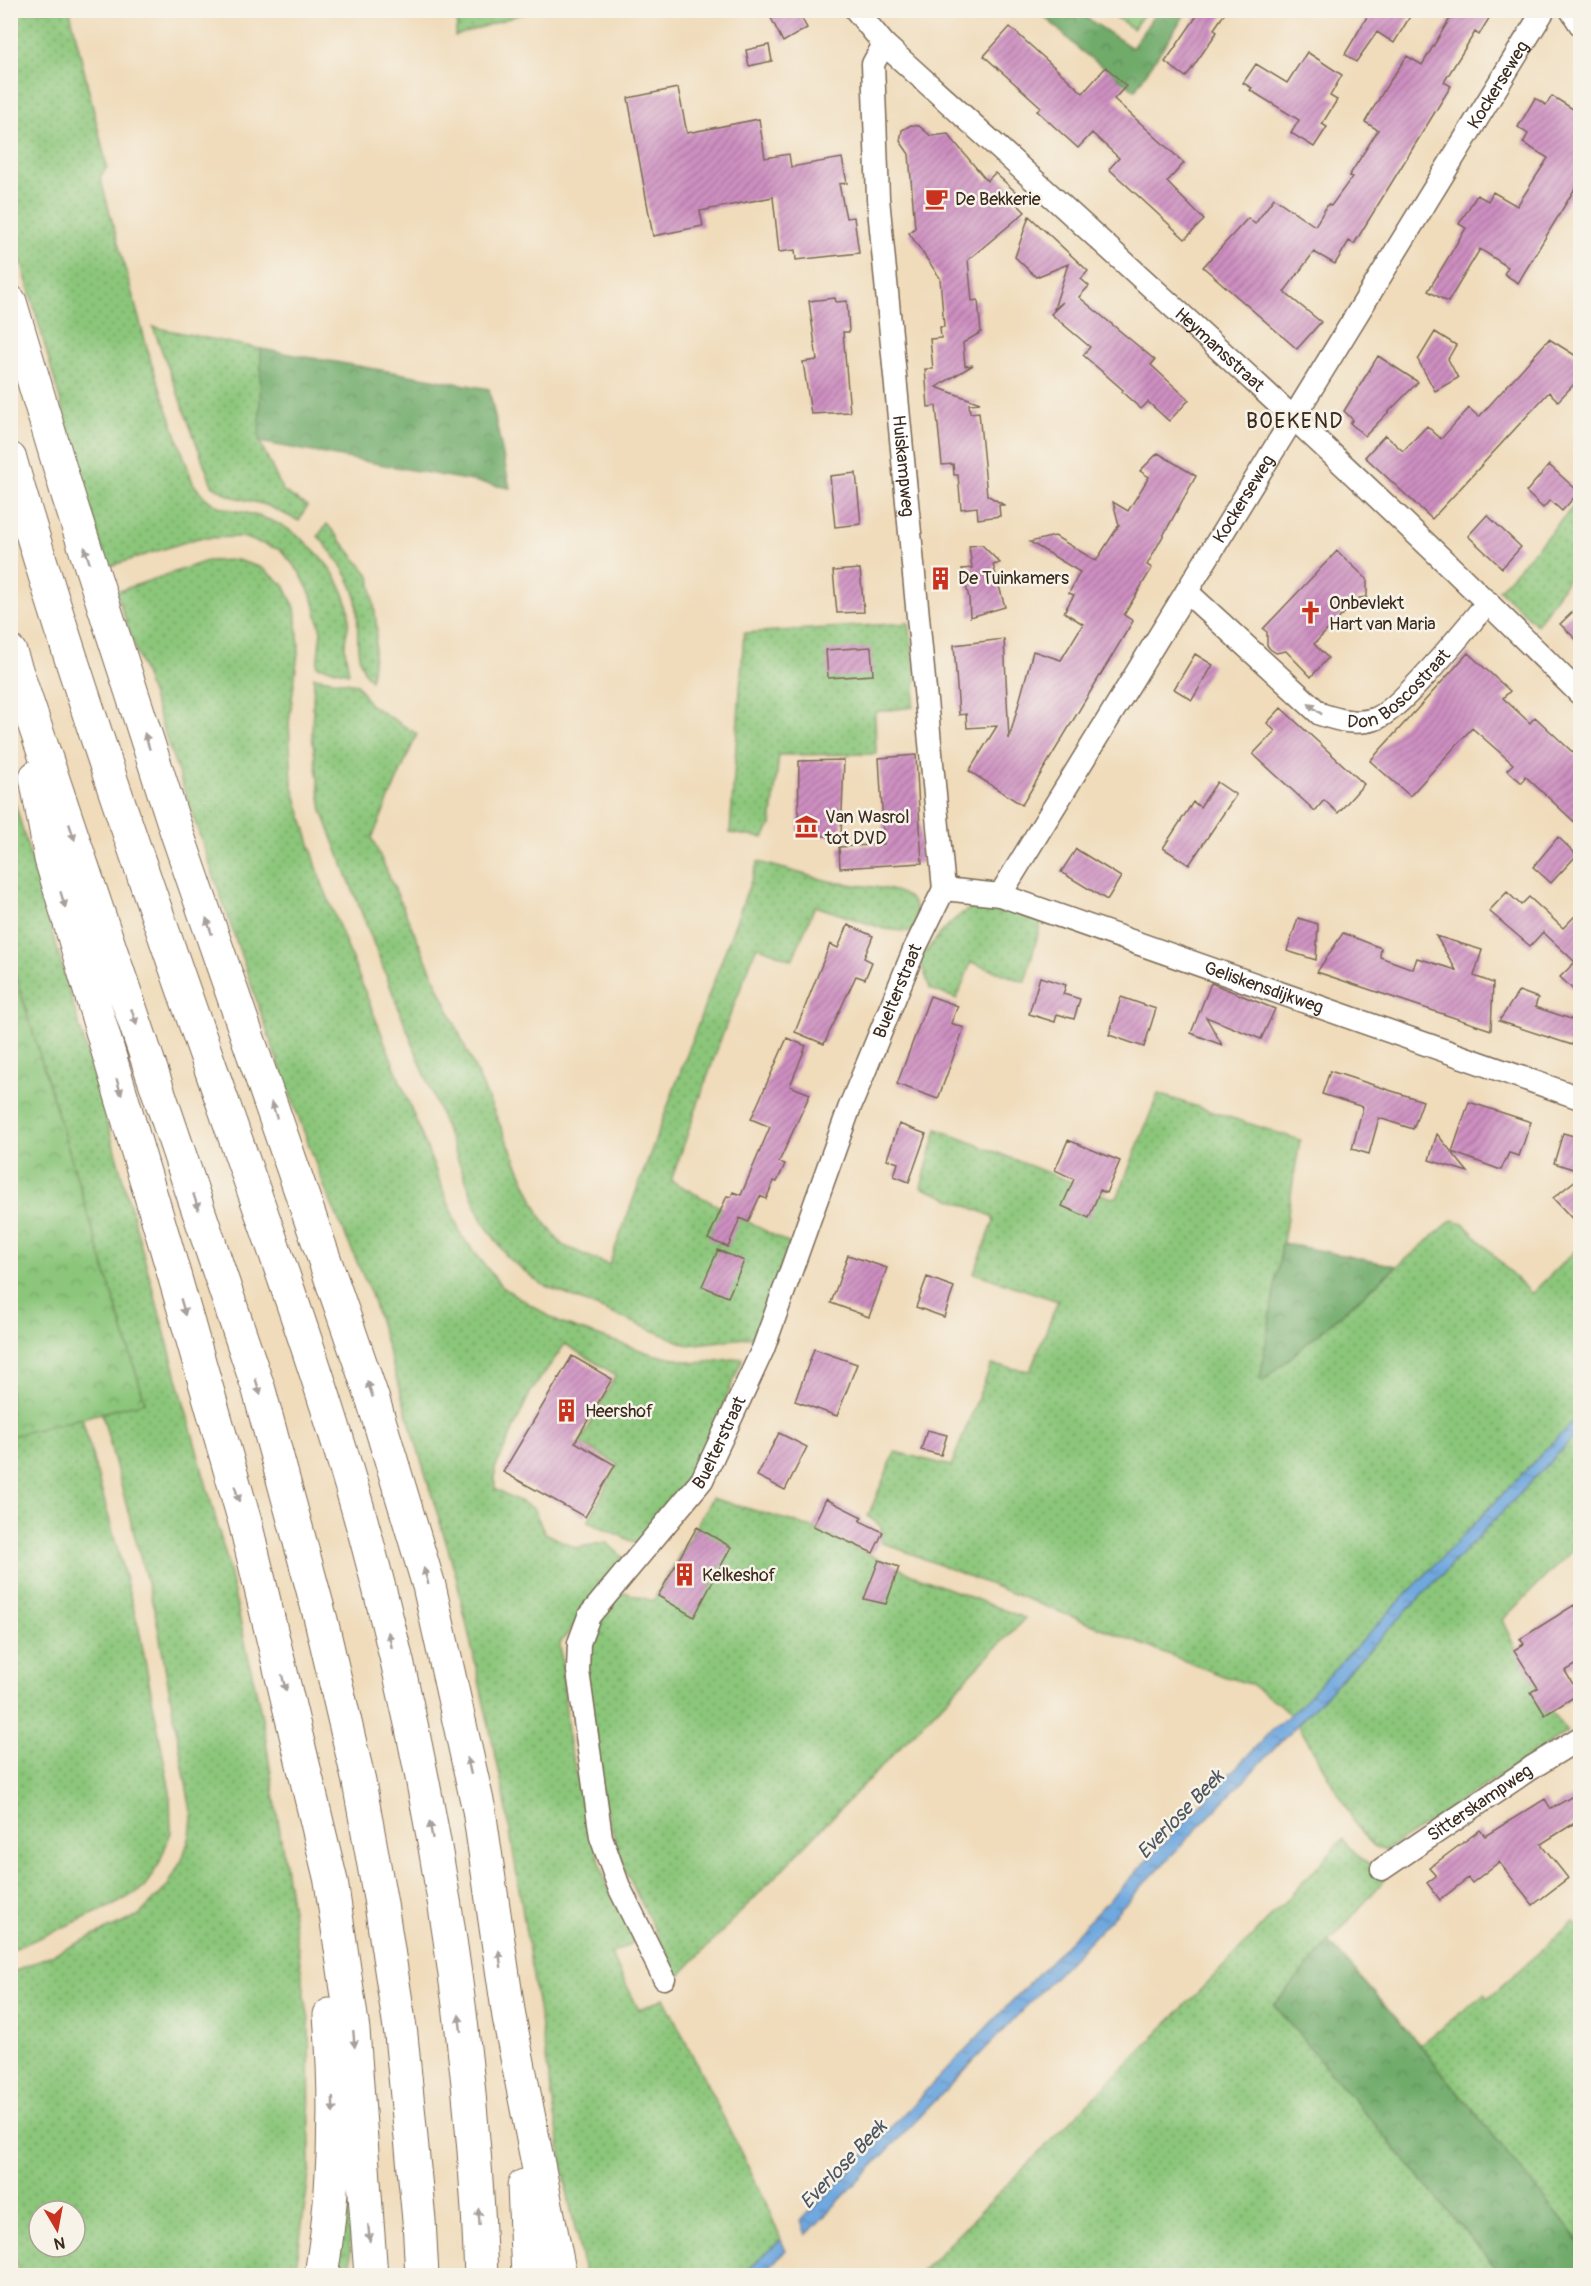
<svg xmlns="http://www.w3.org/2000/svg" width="1591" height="2286" font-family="Pangolin,sans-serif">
<defs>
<pattern id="grass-dots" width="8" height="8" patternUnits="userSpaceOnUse" patternTransform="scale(1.5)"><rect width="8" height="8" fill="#8bc67a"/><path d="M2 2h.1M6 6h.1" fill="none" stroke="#73a163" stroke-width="1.8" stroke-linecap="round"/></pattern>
<pattern id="forest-crowns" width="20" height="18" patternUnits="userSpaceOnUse" patternTransform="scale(1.5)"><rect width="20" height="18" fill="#70ab6a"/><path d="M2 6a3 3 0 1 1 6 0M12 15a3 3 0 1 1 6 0" fill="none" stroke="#5d8b57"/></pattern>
<pattern id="park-crowns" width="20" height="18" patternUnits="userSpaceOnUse" patternTransform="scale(1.5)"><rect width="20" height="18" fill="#8bc67a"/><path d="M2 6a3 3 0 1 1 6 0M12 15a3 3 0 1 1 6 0" fill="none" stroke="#73a163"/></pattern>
<pattern id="water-ripples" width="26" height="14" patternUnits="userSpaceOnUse" patternTransform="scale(1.5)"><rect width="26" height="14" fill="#70a8df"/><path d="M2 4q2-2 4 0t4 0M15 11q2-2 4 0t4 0" fill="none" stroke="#5d89b4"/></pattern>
<pattern id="building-hatch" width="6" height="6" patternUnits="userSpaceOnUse" patternTransform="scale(1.5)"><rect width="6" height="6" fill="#cd8fc1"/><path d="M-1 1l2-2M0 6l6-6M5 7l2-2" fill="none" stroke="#a8759c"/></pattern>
</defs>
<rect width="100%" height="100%" fill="#f7f3e8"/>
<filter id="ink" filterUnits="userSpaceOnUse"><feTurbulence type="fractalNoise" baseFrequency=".0167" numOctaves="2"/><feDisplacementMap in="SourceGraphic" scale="12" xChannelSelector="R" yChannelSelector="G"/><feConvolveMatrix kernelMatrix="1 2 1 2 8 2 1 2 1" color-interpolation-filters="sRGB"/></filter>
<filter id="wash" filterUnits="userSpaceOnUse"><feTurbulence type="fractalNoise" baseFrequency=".008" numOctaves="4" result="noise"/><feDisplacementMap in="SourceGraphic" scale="24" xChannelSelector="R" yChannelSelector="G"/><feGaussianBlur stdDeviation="1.35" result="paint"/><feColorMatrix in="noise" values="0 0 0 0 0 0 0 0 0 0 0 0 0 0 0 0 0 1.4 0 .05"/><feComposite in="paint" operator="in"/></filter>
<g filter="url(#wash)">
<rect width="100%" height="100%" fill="#f0dcbb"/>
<path fill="url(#grass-dots)" stroke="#63784c" stroke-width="1.5" fill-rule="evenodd" d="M11,11H70L107,167L100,177L151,362L193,483C215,516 232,506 264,518C302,530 344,573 349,614C350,624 345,635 345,646C345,655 348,664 349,673L317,666L321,631L313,599L300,573L281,550L242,537L198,538L107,567L11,225Z
M447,11L531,10V11L455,36L459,14Z
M1107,11H1146L1133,29Z
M153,327L261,349L260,442L283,491L307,506L299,521L266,505L230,496L212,485Z
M1580,499V561L1537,625L1499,590Z
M327,524L370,576L377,628L371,680C348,657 364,621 354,591C346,569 332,553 318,536Z
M237,560L262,568L284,585L295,608L299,645L289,723L292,783L320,878L461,1235L502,1287L560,1323L652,1354L696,1363L743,1358L697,1467L638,1544L588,1521L618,1464L580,1443L616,1375L565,1344L530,1393L495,1469V1489L533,1508L545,1533L576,1548L606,1542L626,1560L560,1643L569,1745L606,1884L636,1941L611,1954L639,2010L664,1998L766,2203L781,2240L741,2275H585L567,2191L504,1794L455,1572L371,1294L326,1191L273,1048L116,592L207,561Z
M909,623L916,677L913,707L875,712L876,754L779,755L771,825L764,838L730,833L744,633Z
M314,677L357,684L369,704L417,734L372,838L541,1217L562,1245L609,1265L758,862C782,868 805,875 829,881C851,887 894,884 910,899C920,909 917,921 912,932L885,929L815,906L792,960L757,946L720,1041L671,1181L790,1244L753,1337L688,1345L541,1284L508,1258L481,1219L322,811L312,735Z
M10,786L111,1136L225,1553L263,1722L309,2021L310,2168L295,2275H11V2272L19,2269L10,2251L11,1973L138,1916L167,1887L183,1857L190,1836L192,1817L156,1616L98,1399L76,1396L139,1629L170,1792L171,1832L159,1864L144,1888L114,1905L11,1950ZM39,2211H75V2247H39Z
M989,903L1042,919L1025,982L971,962L957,999L930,989L920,959C938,937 958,906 989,903Z
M1158,1094L1300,1140L1260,1380H1264L1452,1220L1463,1223L1531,1294L1580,1246V1543L1502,1620L1518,1654L1553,1714L1567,1732L1385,1851L1375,1847L1361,1833L1295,1719L1279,1704L1250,1684L1226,1677L881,1542V1527L868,1516L895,1452L951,1466L991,1365L1030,1371L1058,1301L974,1273L994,1221L992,1216L921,1187L937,1129L1112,1198L1118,1196Z
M712,1498L811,1527L918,1577L1025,1618L678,1977L625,1870L601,1797L585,1669L587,1643L602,1613L624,1592L653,1601Z
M1343,1839L1361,1859L1387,1877L1274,2005L1502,2275L917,2276L1234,1956Z
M1573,1922L1580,1928V2242L1420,2045L1484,1994L1488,1998Z
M346,2210H349L351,2275L338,2276Z"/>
<path fill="url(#forest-crowns)" stroke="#566a44" stroke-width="1.5" d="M1039,11H1076L1132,48L1157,11H1187L1135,90L1081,51Z
M261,349L489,389L510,488L259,442Z
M1282,1243L1397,1266L1264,1380L1260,1379Z
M1329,1942L1420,2045L1580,2242V2275H1502L1274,2005Z"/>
<path fill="url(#park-crowns)" stroke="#63784c" stroke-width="1.5" d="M11,960L145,1402L11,1436H10Z"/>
<path fill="url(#water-ripples)" stroke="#56697e" stroke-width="1.5" d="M1580,1414V1431L806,2235L801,2221L1274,1728L1293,1712Z
M781,2240L786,2251L758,2275H741Z"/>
<g id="blocks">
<path fill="url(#building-hatch)" d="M767,10H797L807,28L783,42Z
M1201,10H1227L1214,29L1217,32L1186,77L1165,62Z
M1371,10H1414L1394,43L1377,32L1356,62L1345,54Z
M1455,10H1494L1479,35L1475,32L1444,82L1451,86L1354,244L1349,241L1335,264L1314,252L1284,292L1321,322L1297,349L1203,267L1248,218L1255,224L1274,198L1315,226L1328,204L1331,206L1352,177L1349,176L1378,130L1365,122L1386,87L1407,56L1422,65Z
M1010,27L1083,93L1106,67L1126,86L1114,99L1184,163L1167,182L1204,220L1185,239L1109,169L1119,158L1092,133L1078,148L1037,111L1041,107L984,56Z
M769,45L772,61L749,66L746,50Z
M1307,52L1342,75L1330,96L1337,100L1322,124L1327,127L1314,147L1291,133L1299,120L1250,90L1252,88L1243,83L1256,64L1287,83Z
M678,88L687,133L759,119L765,158L789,154L791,167L842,158L847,183L839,184L846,218L854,217L859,253L796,260L795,250L779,252L773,197L700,211L703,226L653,236L628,98Z
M1552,96L1581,114L1580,180L1518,283L1504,274L1508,267L1480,249L1448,302L1428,291L1466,228L1459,224L1477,195L1488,201L1493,192L1517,206L1548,158L1523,143L1528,134L1518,127L1535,98L1546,105Z
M911,125L919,126L931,136L948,134L987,181L995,173L1017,193L1012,199L1025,212L968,260L972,301L978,300L981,332L963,343L965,366L973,365L936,387L980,403L969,404L970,413L979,412L987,495L1004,505H999L1000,516L978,519L977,507L961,509L958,475H954L953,464L942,465L936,406L928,407L925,369H933L930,339L941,338L940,327H944L940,278L909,233L915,228L909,154L900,141L902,130Z
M1029,216L1088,271L1081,279L1089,286L1079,297L1155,360L1151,365L1189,400L1169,421L1148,402L1141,409L1122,392L1123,390L1083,355L1090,347L1051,314L1063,302L1054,309L1068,264L1036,277L1015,257Z
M835,298L836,302L847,301L849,332H843L850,412L811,414L803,362L817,360L809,301Z
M1435,332L1456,345L1448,359L1458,378L1435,391L1418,360Z
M1549,339L1581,359V377L1558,401L1549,392L1432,519L1365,457L1385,435L1403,451L1427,426L1441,439L1469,408L1479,417Z
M1378,356L1418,382L1365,436L1350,423L1353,420L1344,411Z
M1158,453L1196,476L1147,565L1152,568L1124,615L1133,621L1022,805L969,771L997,726L967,728L966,714L959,715L954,645L1004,639L1009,739L1033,651L1061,660L1083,624L1064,612L1074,595L1069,593L1080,572L1030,542L1055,536L1096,561L1119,525L1113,502L1128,511L1149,477L1140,471Z
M1549,465L1579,492L1562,511L1550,500L1543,508L1526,492Z
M856,473L861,524L835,527L830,476Z
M1487,515L1521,547L1502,568L1468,536Z
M982,545L1000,563L993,565L1005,607L970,617L969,598L962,569L972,568L969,546Z
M1337,551L1367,579V597L1359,598L1314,644L1328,658L1311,677L1286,651L1276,653L1270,649L1267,645V632L1263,629Z
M860,569L864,612L837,613L833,571Z
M1581,604V644L1560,624Z
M871,647L873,675L828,678L826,650Z
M1468,653L1510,691L1503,698L1530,723L1535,717L1581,760V828L1525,776L1522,783L1507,770L1513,764L1472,728L1410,796L1370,761Z
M1195,654L1213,665L1192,700L1174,689Z
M1281,708L1364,784L1338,813L1324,800L1315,811L1253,754L1275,731L1267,723Z
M916,755L922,863L840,868L839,847L884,844L879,758Z
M844,760L841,836H798L799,761Z
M1217,782L1236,795L1189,865L1163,848L1193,802L1200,807Z
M1558,837L1577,855L1551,883L1533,867Z
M1076,849L1121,877L1107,900L1061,872Z
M1507,892L1521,905L1529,897L1563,928L1581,910V997L1560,977L1575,962L1543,932L1530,946L1489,911Z
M1298,918L1318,924L1316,960L1287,951Z
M848,925L873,936L864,958L872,962L865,979L856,976L824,1044L795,1032L830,944L838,948Z
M1343,933L1381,948L1380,957L1413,969L1417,958L1456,970L1436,936L1482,950L1474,976L1493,983L1491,1030L1317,972Z
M1040,977L1066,985L1063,994L1080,999L1074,1019L1057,1014L1055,1022L1029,1014Z
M1211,983L1275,1009L1261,1039L1206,1017L1222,1045L1191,1033Z
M1519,991L1538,998L1535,1007L1580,1022L1572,1045L1499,1021Z
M930,996L958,1006L951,1023L964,1028L938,1099L897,1084Z
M1121,997L1156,1009L1144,1047L1109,1035Z
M787,1038L806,1046L790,1086L810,1094L779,1162L785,1164L777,1182L774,1181L766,1199L760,1196L748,1222L740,1218L728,1247L708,1239L727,1196L731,1197L733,1192L741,1195L770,1127L751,1119Z
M1330,1071L1423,1101L1413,1129L1379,1118L1369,1154L1352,1149L1363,1107L1322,1094Z
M1469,1102L1531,1122L1519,1156L1509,1153L1501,1170L1452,1152Z
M899,1124L926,1134L909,1182L894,1176L898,1163L887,1159Z
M1563,1133L1581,1138V1154L1576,1170L1554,1163Z
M1437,1134L1468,1172L1429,1160Z
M1068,1140L1120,1161L1106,1193L1100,1190L1089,1218L1062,1206L1074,1179L1055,1170Z
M1581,1176V1228L1553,1198Z
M718,1250L744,1261L728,1297L702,1286Z
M848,1255L887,1268L869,1317L831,1303Z
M927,1277L954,1287L944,1317L916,1307Z
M814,1349L857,1364L837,1416L795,1401Z
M572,1356L612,1379L575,1442L615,1465L585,1517L503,1472Z
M927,1430L947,1435L941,1455L921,1450Z
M779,1433L807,1447L785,1490L757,1476Z
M826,1499L862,1517L860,1521L883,1532L873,1553L813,1526Z
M697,1527L731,1547L694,1617L658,1596Z
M879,1560L899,1567L886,1604L864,1599Z
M1574,1605L1581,1616V1662L1565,1671L1579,1694L1545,1715L1531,1692L1538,1688L1514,1650L1524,1644L1520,1639Z
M1581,1791V1819L1541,1844L1568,1878L1533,1905L1499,1862L1472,1883L1468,1878L1440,1900L1427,1883L1436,1876L1429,1868L1480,1830L1485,1836L1545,1799L1551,1809Z"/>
</g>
</g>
<g filter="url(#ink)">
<use href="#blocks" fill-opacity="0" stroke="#7a6855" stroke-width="1.5"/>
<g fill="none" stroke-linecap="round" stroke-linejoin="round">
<defs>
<g id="minor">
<path id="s1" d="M856,10L884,44C1119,257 1356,470 1580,694"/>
<path d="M1571,10L1580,24"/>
<path id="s2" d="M884,44L873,64L878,198L944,889"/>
<path id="s3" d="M1187,592L1320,714C1338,720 1356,725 1375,719C1401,710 1467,627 1488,602"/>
<path id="s4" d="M944,889L1000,895L1580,1098"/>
<path id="s5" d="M1000,895L1544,10"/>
<path id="s6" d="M1382,1869L1531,1768L1580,1738"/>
<path id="s7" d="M664,1978L619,1887L601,1837L578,1671L579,1643L589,1616L702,1480L763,1349L849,1109L915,948L944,889"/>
</g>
<path id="highway" d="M10,302L68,495L178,836L373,1400L429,1586L479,1810L509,2017L560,2276
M10,459C73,677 149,892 224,1106C274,1249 326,1392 366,1538C430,1774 473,2031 481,2276
M10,652L259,1390L321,1620L359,1782L381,1904L401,2035L419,2220L422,2276
M36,777L51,859L167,1250L245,1522L331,1881L353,2030L371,2276
M524,2186L528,2276
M321,2276C335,2190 337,2102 330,2015"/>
</defs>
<use href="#minor" stroke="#7a6855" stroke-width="25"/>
<use href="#highway" stroke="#7a6855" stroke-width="35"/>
<use href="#minor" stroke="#fff" stroke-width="22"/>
<use href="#highway" stroke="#fff" stroke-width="33"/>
</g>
<defs><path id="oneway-solid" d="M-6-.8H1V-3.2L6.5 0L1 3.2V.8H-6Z" transform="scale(1.5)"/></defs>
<g fill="#a79f9a">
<use href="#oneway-solid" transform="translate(87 555) rotate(-108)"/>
<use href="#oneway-solid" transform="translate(1315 709) rotate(-142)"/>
<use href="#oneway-solid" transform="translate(147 741) rotate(-108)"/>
<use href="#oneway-solid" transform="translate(72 832) rotate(71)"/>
<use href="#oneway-solid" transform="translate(63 900) rotate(73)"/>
<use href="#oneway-solid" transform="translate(209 926) rotate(-109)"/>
<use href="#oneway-solid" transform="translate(134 1017) rotate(72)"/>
<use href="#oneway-solid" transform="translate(119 1087) rotate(73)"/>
<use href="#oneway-solid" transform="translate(274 1110) rotate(-109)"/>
<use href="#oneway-solid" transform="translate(196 1202) rotate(72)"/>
<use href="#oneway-solid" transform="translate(183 1307) rotate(74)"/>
<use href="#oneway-solid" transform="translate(258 1387) rotate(73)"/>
<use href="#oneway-solid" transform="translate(370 1389) rotate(-109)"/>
<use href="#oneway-solid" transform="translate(237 1494) rotate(74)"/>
<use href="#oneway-solid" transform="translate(426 1576) rotate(-106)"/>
<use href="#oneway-solid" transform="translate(390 1640) rotate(-103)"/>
<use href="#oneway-solid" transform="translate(284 1683) rotate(76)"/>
<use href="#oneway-solid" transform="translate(469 1766) rotate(-103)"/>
<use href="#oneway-solid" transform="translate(431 1830) rotate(-100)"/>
<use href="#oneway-solid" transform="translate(500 1959) rotate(-98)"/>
<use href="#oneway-solid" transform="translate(460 2023) rotate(-97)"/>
<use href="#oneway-solid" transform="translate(354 2039) rotate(85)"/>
<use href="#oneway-solid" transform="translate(333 2105) rotate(89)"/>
<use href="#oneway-solid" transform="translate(479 2217) rotate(-94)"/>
<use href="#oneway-solid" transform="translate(369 2233) rotate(85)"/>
</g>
</g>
<defs>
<symbol id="cafe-bare" viewBox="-9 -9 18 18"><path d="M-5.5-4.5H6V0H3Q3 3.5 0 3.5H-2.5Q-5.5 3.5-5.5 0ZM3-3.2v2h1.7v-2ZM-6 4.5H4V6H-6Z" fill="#c8321e" stroke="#f7f3e8" stroke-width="2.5" paint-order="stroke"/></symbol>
<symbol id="building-bare" viewBox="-9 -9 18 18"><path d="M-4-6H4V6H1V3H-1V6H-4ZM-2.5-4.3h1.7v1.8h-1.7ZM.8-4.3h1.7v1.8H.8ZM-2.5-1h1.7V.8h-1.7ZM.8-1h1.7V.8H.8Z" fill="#c8321e" stroke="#f7f3e8" stroke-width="2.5" paint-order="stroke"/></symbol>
<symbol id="church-bare" viewBox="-9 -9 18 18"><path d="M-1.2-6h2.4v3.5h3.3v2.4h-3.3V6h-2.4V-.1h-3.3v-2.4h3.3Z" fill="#c8321e" stroke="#f7f3e8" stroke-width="2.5" paint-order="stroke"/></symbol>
<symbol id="museum-bare" viewBox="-9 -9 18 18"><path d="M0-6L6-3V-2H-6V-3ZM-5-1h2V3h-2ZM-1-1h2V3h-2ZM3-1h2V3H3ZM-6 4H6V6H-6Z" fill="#c8321e" stroke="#f7f3e8" stroke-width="2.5" paint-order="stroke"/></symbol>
</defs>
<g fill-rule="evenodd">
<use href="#cafe-bare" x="920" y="182" width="33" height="33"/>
<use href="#building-bare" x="924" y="562" width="33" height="33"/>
<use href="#church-bare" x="1294" y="596" width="33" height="33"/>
<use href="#museum-bare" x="790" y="810" width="33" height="33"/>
<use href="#building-bare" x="550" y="1394" width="33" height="33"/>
<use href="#building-bare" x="668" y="1558" width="33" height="33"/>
</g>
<g text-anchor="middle" stroke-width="5" stroke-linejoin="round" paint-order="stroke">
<g font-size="18" fill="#3b2a1e" stroke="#f7f3e8">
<text dy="6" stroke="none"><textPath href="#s5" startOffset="951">Kockerseweg</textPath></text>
<text dy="6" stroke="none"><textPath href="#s1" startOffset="498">Heymansstraat</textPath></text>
<text dy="6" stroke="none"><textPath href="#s2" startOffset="426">Huiskampweg</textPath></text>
<text dy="6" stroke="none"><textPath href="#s5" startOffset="465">Kockerseweg</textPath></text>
<text dy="6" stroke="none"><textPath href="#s3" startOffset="272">Don Boscostraat</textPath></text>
<text dy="6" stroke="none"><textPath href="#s4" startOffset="336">Geliskensdijkweg</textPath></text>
<text dy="6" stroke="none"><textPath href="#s7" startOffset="1083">Buelterstraat</textPath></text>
<text dy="6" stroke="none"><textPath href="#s7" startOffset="597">Buelterstraat</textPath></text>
<text dy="6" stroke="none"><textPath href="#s6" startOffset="118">Sitterskampweg</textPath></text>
</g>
<g font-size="18" fill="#3b2a1e" stroke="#f7f3e8" text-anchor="start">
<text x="955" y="205">De Bekkerie</text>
<text x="958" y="584">De Tuinkamers</text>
<text x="1329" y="609">Onbevlekt<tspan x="1329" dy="21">Hart van Maria</tspan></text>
<text x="825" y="823">Van Wasrol<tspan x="825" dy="21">tot DVD</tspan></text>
<text x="585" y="1417">Heershof</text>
<text x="702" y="1581">Kelkeshof</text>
</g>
<g font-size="20" font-style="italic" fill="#4e5662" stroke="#f7f3e8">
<text transform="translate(1180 1814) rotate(-46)" y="7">Everlose Beek</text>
<text transform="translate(843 2164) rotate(-46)" y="7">Everlose Beek</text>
</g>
<g font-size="21" letter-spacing="1.5" fill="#3b2a1e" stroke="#f7f3e8">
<text x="1295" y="428">BOEKEND</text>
</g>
</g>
<rect width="1591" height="2286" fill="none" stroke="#f7f3e8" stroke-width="36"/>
<g transform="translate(57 2229) rotate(170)"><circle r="28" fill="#f7f3e8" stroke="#aca397" stroke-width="1.5"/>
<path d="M0-4.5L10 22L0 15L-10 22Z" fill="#c8321e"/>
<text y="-9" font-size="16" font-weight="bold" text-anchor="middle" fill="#3b2a1e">N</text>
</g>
</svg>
